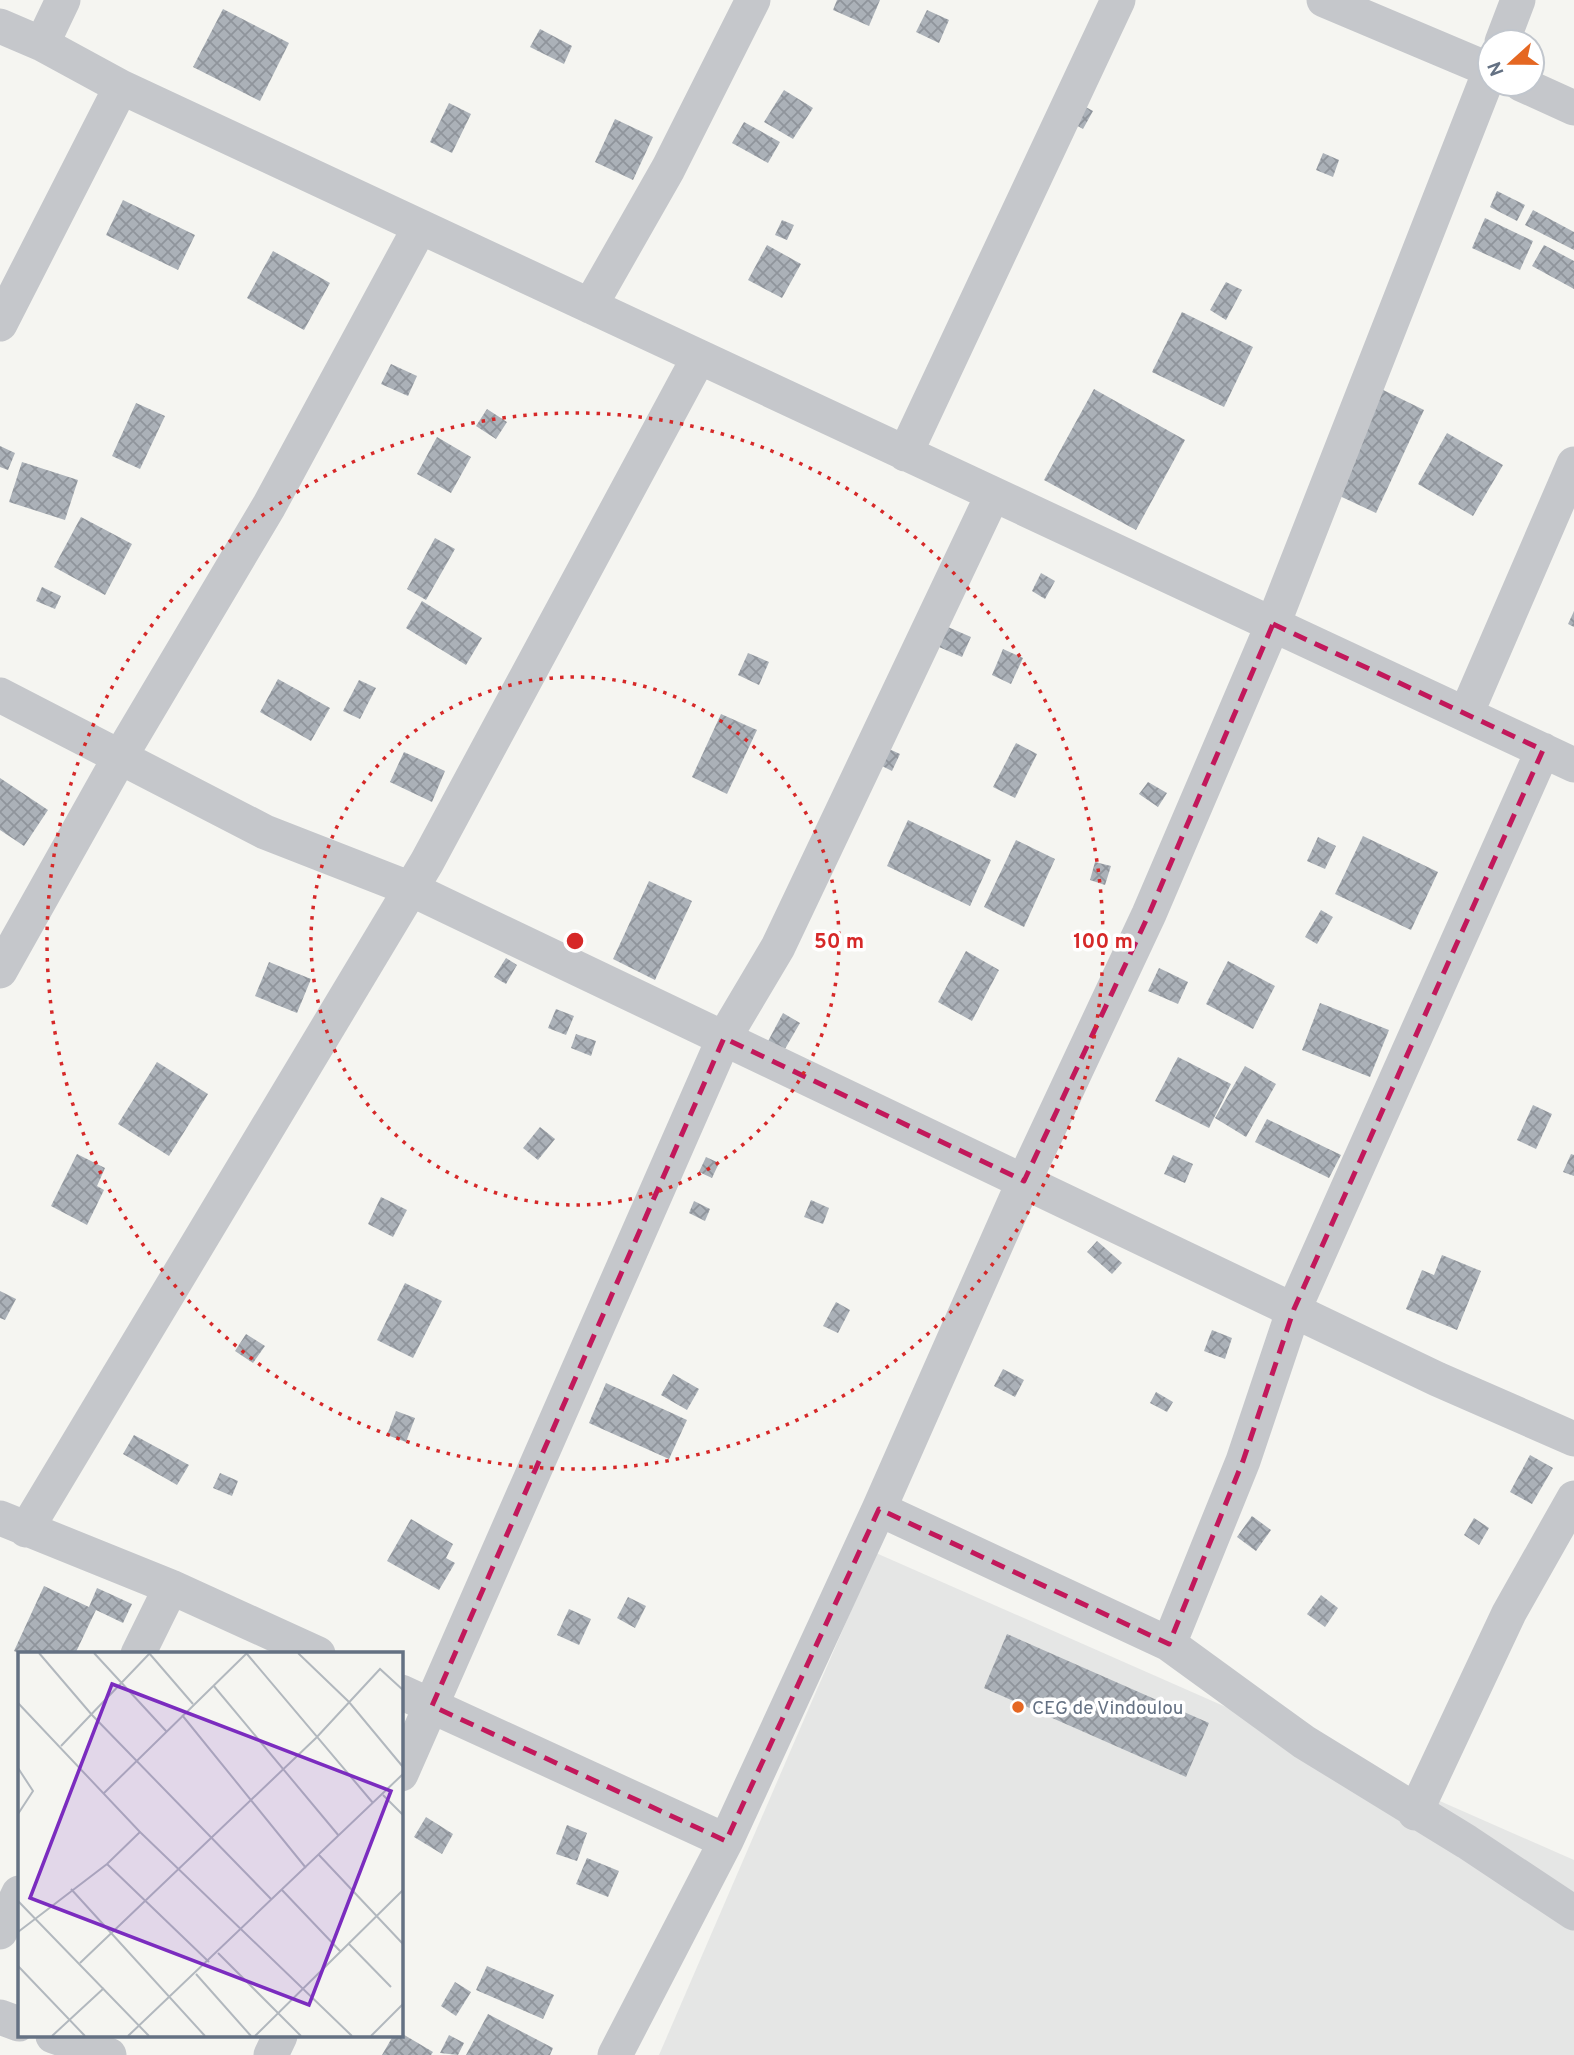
<svg xmlns="http://www.w3.org/2000/svg" width="1574" height="2055" font-family="Overpass,sans-serif">
<defs>
<pattern id="building-cross-hatch" width="8" height="8" patternUnits="userSpaceOnUse" patternTransform="scale(1.75)"><rect width="8" height="8" fill="#abb1b8"/><path d="M0 0l8 8M0 8l8-8" fill="none" stroke="#8f949b"/></pattern>
</defs>
<rect width="100%" height="100%" fill="#f5f5f1"/>
<path fill="#e5e6e5" d="M876,1553L1574,1860V2055H659Z"/>
<path fill="url(#building-cross-hatch)" d="M837,0H880L869,26L833,10Z
M223,9L289,43L260,101L193,67Z
M927,10L949,20L939,43L916,32Z
M540,29L572,46L564,64L530,47Z
M784,90L813,108L793,139L764,122Z
M1075,101L1093,111L1083,129L1065,119Z
M449,103L471,114L452,153L430,142Z
M615,119L653,137L633,180L595,162Z
M744,122L780,142L768,163L732,143Z
M1323,153L1339,160L1333,177L1316,170Z
M1497,191L1525,205L1517,221L1490,207Z
M123,200L195,235L178,270L106,235Z
M1533,210L1574,232V250L1525,225Z
M1485,218L1533,241L1520,270L1472,248Z
M782,220L794,225L787,240L775,235Z
M767,245L801,264L782,298L748,280Z
M1544,245L1574,261V289L1532,266Z
M273,251L330,283L304,330L247,298Z
M1226,282L1242,290L1226,320L1210,310Z
M1182,312L1253,347L1224,407L1152,372Z
M391,364L417,376L408,396L381,384Z
M1377,387L1424,410L1376,513L1329,491Z
M1094,389L1185,440L1136,530L1044,480Z
M136,403L165,416L140,469L112,456Z
M487,409L507,422L496,439L476,426Z
M1447,433L1503,465L1473,516L1418,484Z
M437,437L471,457L451,493L417,474Z
M0,446L15,453L8,470L0,467Z
M22,462L78,480L65,520L9,502Z
M81,517L132,544L105,595L54,567Z
M435,538L455,549L426,600L407,589Z
M1041,573L1055,581L1045,599L1032,591Z
M42,587L61,596L55,609L36,601Z
M422,601L482,638L466,665L406,628Z
M1574,611V627L1568,624Z
M941,624L971,637L962,657L932,644Z
M1003,649L1023,658L1011,684L992,675Z
M748,653L769,662L759,685L738,675Z
M278,679L330,708L311,741L260,712Z
M359,680L376,688L360,719L343,711Z
M721,714L757,730L727,794L692,777Z
M876,743L900,754L892,771L868,759Z
M1016,743L1037,754L1015,798L993,787Z
M404,752L445,771L432,802L390,782Z
M0,778L48,810L24,846L0,830Z
M1148,782L1167,793L1158,807L1139,794Z
M908,820L991,860L970,906L887,866Z
M1363,836L1438,872L1411,930L1335,894Z
M1318,837L1336,846L1325,869L1307,861Z
M1016,840L1055,859L1024,927L984,907Z
M1095,862L1111,866L1105,885L1090,880Z
M649,881L692,901L655,980L613,959Z
M1321,910L1333,917L1317,944L1305,937Z
M966,951L999,970L972,1021L938,1002Z
M506,958L517,965L506,984L494,977Z
M1228,961L1275,986L1253,1029L1206,1004Z
M269,962L311,979L297,1013L255,996Z
M1159,968L1188,982L1178,1004L1148,991Z
M1320,1003L1389,1030L1370,1077L1302,1050Z
M556,1009L574,1016L566,1035L548,1028Z
M783,1013L800,1023L782,1054L766,1045Z
M576,1034L596,1041L591,1056L571,1048Z
M1178,1057L1231,1084L1209,1128L1155,1101Z
M157,1062L208,1094L169,1156L118,1124Z
M1245,1066L1276,1084L1246,1137L1215,1118Z
M1533,1105L1552,1114L1536,1149L1517,1140Z
M1267,1119L1341,1155L1329,1178L1255,1142Z
M540,1127L555,1139L538,1160L523,1148Z
M77,1154L105,1168L97,1186L104,1190L87,1225L51,1206Z
M1571,1154L1574,1155V1176L1563,1172Z
M1173,1155L1193,1164L1185,1183L1164,1174Z
M706,1157L719,1163L712,1178L699,1172Z
M381,1197L407,1210L393,1237L368,1224Z
M811,1200L829,1208L823,1224L804,1217Z
M694,1201L710,1209L705,1221L689,1213Z
M1097,1241L1122,1263L1112,1274L1087,1252Z
M1442,1255L1481,1271L1457,1330L1406,1309L1422,1270L1434,1275Z
M405,1283L442,1301L413,1358L377,1340Z
M0,1291L16,1299L5,1320L0,1318Z
M836,1302L850,1310L838,1333L823,1326Z
M1212,1330L1232,1338L1225,1359L1204,1351Z
M246,1334L265,1346L253,1363L235,1351Z
M1003,1369L1024,1380L1015,1397L994,1386Z
M673,1374L699,1389L687,1410L661,1395Z
M606,1383L687,1420L669,1459L589,1423Z
M1156,1392L1173,1402L1167,1412L1150,1403Z
M396,1411L415,1418L406,1442L387,1435Z
M134,1435L189,1465L177,1485L123,1454Z
M1530,1455L1553,1468L1532,1504L1510,1492Z
M220,1473L238,1481L232,1496L213,1488Z
M1252,1516L1271,1530L1256,1551L1237,1537Z
M1474,1518L1489,1528L1479,1545L1464,1535Z
M411,1519L453,1544L446,1558L455,1563L439,1590L387,1561Z
M44,1586L89,1607L97,1588L132,1604L123,1623L96,1610L75,1654H21L14,1651Z
M1321,1595L1338,1608L1325,1627L1307,1614Z
M628,1597L646,1606L635,1628L617,1618Z
M569,1609L591,1619L579,1645L557,1635Z
M1007,1634L1209,1723L1186,1777L984,1688Z
M426,1817L453,1834L442,1854L414,1837Z
M567,1825L587,1833L577,1861L556,1854Z
M587,1858L619,1871L608,1897L576,1884Z
M487,1966L554,1995L543,2019L476,1990Z
M455,1982L471,1992L456,2016L441,2006Z
M488,2014L553,2048L550,2055H466Z
M401,2033L433,2052L431,2055H382L393,2036Z
M449,2035L464,2043L458,2055L440,2053Z"/>
<g fill="none" stroke-linecap="round" stroke-linejoin="round">
<path stroke="#c5c7cb" stroke-width="35" d="M1324,0L1490,70
M0,26L42,44L121,87L1574,765
M1502,42L1518,0
M42,44L63,0
M1521,84L1574,108
M590,306L668,169L753,0
M0,324L121,87
M905,454L1118,0
M0,695L265,832L411,889L1437,1379L1574,1439
M1466,714L1574,464
M0,971L120,757L269,506L420,227
M879,1509L1024,1181L1149,914L1273,624L1490,71
M0,1518L171,1587L318,1654
M26,1530L427,862L699,357
M1169,1644L1243,1461L1294,1309L1543,750
M138,1654L171,1587
M401,1692L726,1841
M401,1774L724,1038L778,947L993,494
M1415,1813L1509,1613L1574,1498
M0,1932L19,1893
M0,2017L19,2024
M53,2036L109,2055
M271,2055L280,2036
M615,2055L726,1841L879,1509L1169,1644L1304,1742L1467,1842L1574,1913"/>
</g>
<path fill="none" stroke="#c2185b" stroke-width="5" stroke-dasharray="14 9" stroke-linejoin="round" d="M1273,624L1543,750L1294,1309L1243,1461L1169,1644L879,1509L726,1841L432,1706L724,1038L1024,1181L1149,914Z"/>
<g fill="none" stroke="#d62828" stroke-width="3.5" stroke-dasharray="3.5 7">
<circle cx="575" cy="941" r="264"/>
<circle cx="575" cy="941" r="528"/>
</g>
<circle fill="#e56722" stroke="#fff" stroke-width="2.5" cx="1018" cy="1707" r="7"/>
<g text-anchor="middle" stroke-width="7" stroke-linejoin="round" paint-order="stroke">
<g font-size="19" fill="#647183" stroke="#fff" text-anchor="start">
<text x="1032" y="1714">CEG de Vindoulou</text>
</g>
</g>
<g transform="translate(18 1652)">
<rect width="385" height="385" fill="#f5f5f1"/>
<path fill="none" stroke="#b2b8be" stroke-width="2" d="M21,1L74,63L254,248M76,1L148,79M131,1L175,52M280,1L331,50L385,115M229,2L355,151M195,33L321,184M0,51L122,180L89,212L0,280M164,63L288,216M43,94L132,1M0,116L15,139L0,162M85,142L229,1M365,143L385,163M122,180L334,384M301,203L385,292M89,212L191,310M53,237L187,384M264,238L323,300M0,249L131,384M331,292L373,335M200,301L283,384M62,311L298,86L362,17L385,38M0,314L67,384M178,322L233,384M34,384L86,336M110,384L385,122M237,384L385,238M353,384L385,352"/>
<path fill="#7b2cbf" fill-opacity="0.15" stroke="#7b2cbf" stroke-width="3.5" d="M94,32L373,139L291,353L12,246Z"/>
<rect width="385" height="385" fill="none" stroke="#647183" stroke-width="3.5"/>
</g>
<circle cx="575" cy="941" r="10" fill="#d62828" stroke="#fff" stroke-width="3.5"/>
<g font-size="21" text-anchor="middle" font-weight="bold" fill="#d62828" stroke="#fff" stroke-width="7" stroke-linejoin="round" paint-order="stroke">
<text x="839" y="948">50 m</text>
<text x="1103" y="948">100 m</text>
</g>
<g transform="translate(1511 63) rotate(249)"><circle r="33" fill="#ffffff" stroke="#c1c6cd" stroke-width="2"/>
<path d="M0-5L12 26L0 18L-12 26Z" fill="#e56722"/>
<text y="-10" font-size="19" font-weight="bold" text-anchor="middle" fill="#647183">N</text>
</g>
</svg>
